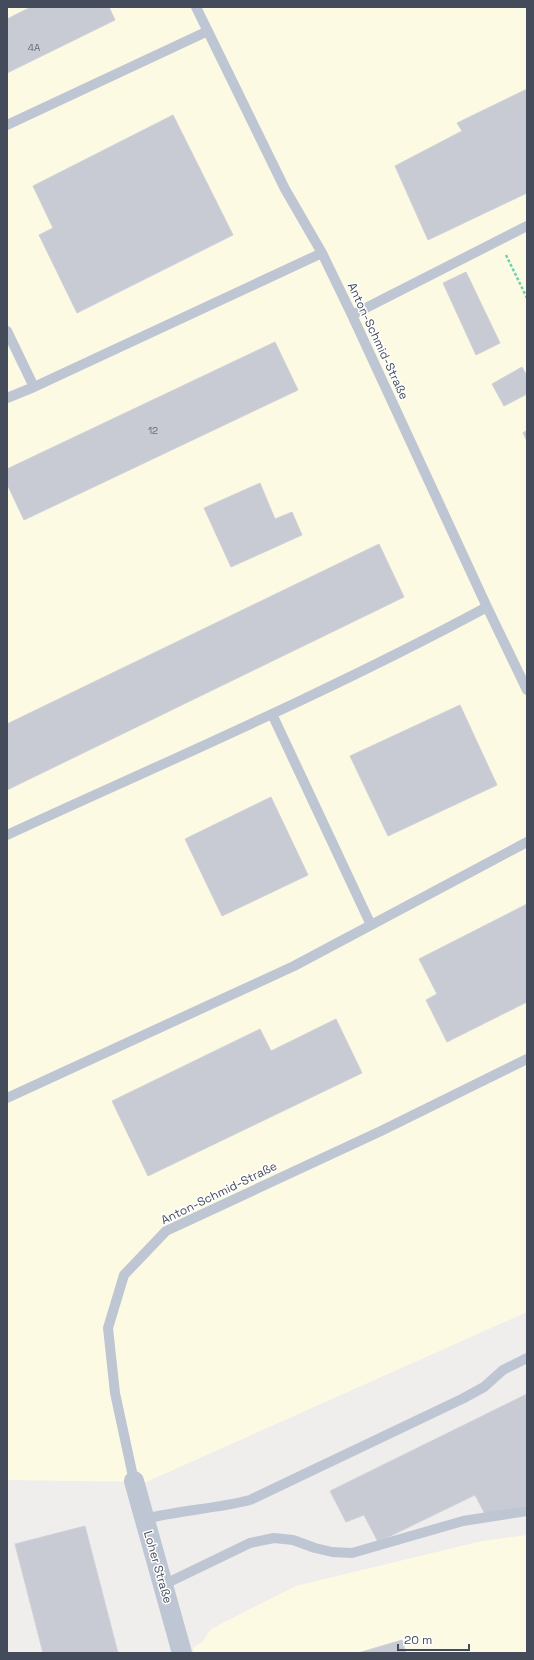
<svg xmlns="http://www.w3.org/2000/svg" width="534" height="1660" font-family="'Space Grotesk',sans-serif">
<rect width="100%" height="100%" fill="#f0eded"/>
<path fill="#fdfae4" d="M7,7H527V1312L146,1482L7,1480Z
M527,1535V1653H194L193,1648L202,1642L211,1629L296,1586L482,1541Z"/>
<path fill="#c8cbd3" stroke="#d0d1d9" d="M31,7H109L115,20L7,73V19Z
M527,89V193L428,240L395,166L462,131L457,123Z
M173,115L233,235L77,313L39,235L53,228L33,186Z
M466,272L500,343L476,355L443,283Z
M275,342L298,390L24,520L7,484V469Z
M522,367L527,376V394L504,406L492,384Z
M527,430V441L523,433Z
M260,483L275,519L292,512L302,535L231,567L204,508Z
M379,544L404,597L7,790V724Z
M460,705L497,785L388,836L350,756Z
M271,797L308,875L222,916L185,839Z
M527,904V1002L447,1042L426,1000L437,994L419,959Z
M336,1019L362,1073L148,1176L112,1101L260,1029L271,1051Z
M527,1394V1506L485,1514L475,1495L378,1542L364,1515L346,1522L330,1491Z
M85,1526L118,1653H43L15,1544Z
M402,1640L406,1653H358Z"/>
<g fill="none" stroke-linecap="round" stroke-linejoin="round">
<path stroke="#6ed1b1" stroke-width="2.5" stroke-dasharray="3 2" stroke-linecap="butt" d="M506,255L527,298"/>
<path stroke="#bfc6d3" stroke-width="10" d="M196,7L285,189L322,253L352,315L487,607L527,690
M7,125L208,31
M352,315L527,226
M7,331L34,387
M7,398L34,387L322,253
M272,714L371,925
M7,835C168,761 331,691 487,607
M7,1098L294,966L527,842
M134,1481L115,1393L108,1328L124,1275L166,1231L381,1131L527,1059
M145,1519C180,1510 215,1509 250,1500L462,1399L484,1387L503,1370L527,1358
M163,1585L250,1543L274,1538L293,1540L315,1548L332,1552L352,1553L463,1521L527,1511"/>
<path stroke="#bfc6d3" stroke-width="20" d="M134,1481L182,1653"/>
</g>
<g text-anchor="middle" stroke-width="3" stroke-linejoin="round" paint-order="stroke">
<g font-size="10" fill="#656c79">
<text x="34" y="51">4A</text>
<text x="153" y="434">12</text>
</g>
<g font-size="12" fill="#444c5b" stroke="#fff">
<text transform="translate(378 341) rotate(65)" y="4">Anton-Schmid-Straße</text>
<text transform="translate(219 1193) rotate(-26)" y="4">Anton-Schmid-Straße</text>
<text transform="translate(158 1567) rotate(74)" y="4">Loher Straße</text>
</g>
</g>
<rect width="534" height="1660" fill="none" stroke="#444c5b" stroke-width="16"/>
<path d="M398 1644v6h71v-6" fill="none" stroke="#444c5b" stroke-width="2"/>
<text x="404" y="1644" font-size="12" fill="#444c5b" stroke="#ffffff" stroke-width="3" paint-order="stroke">20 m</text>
</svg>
